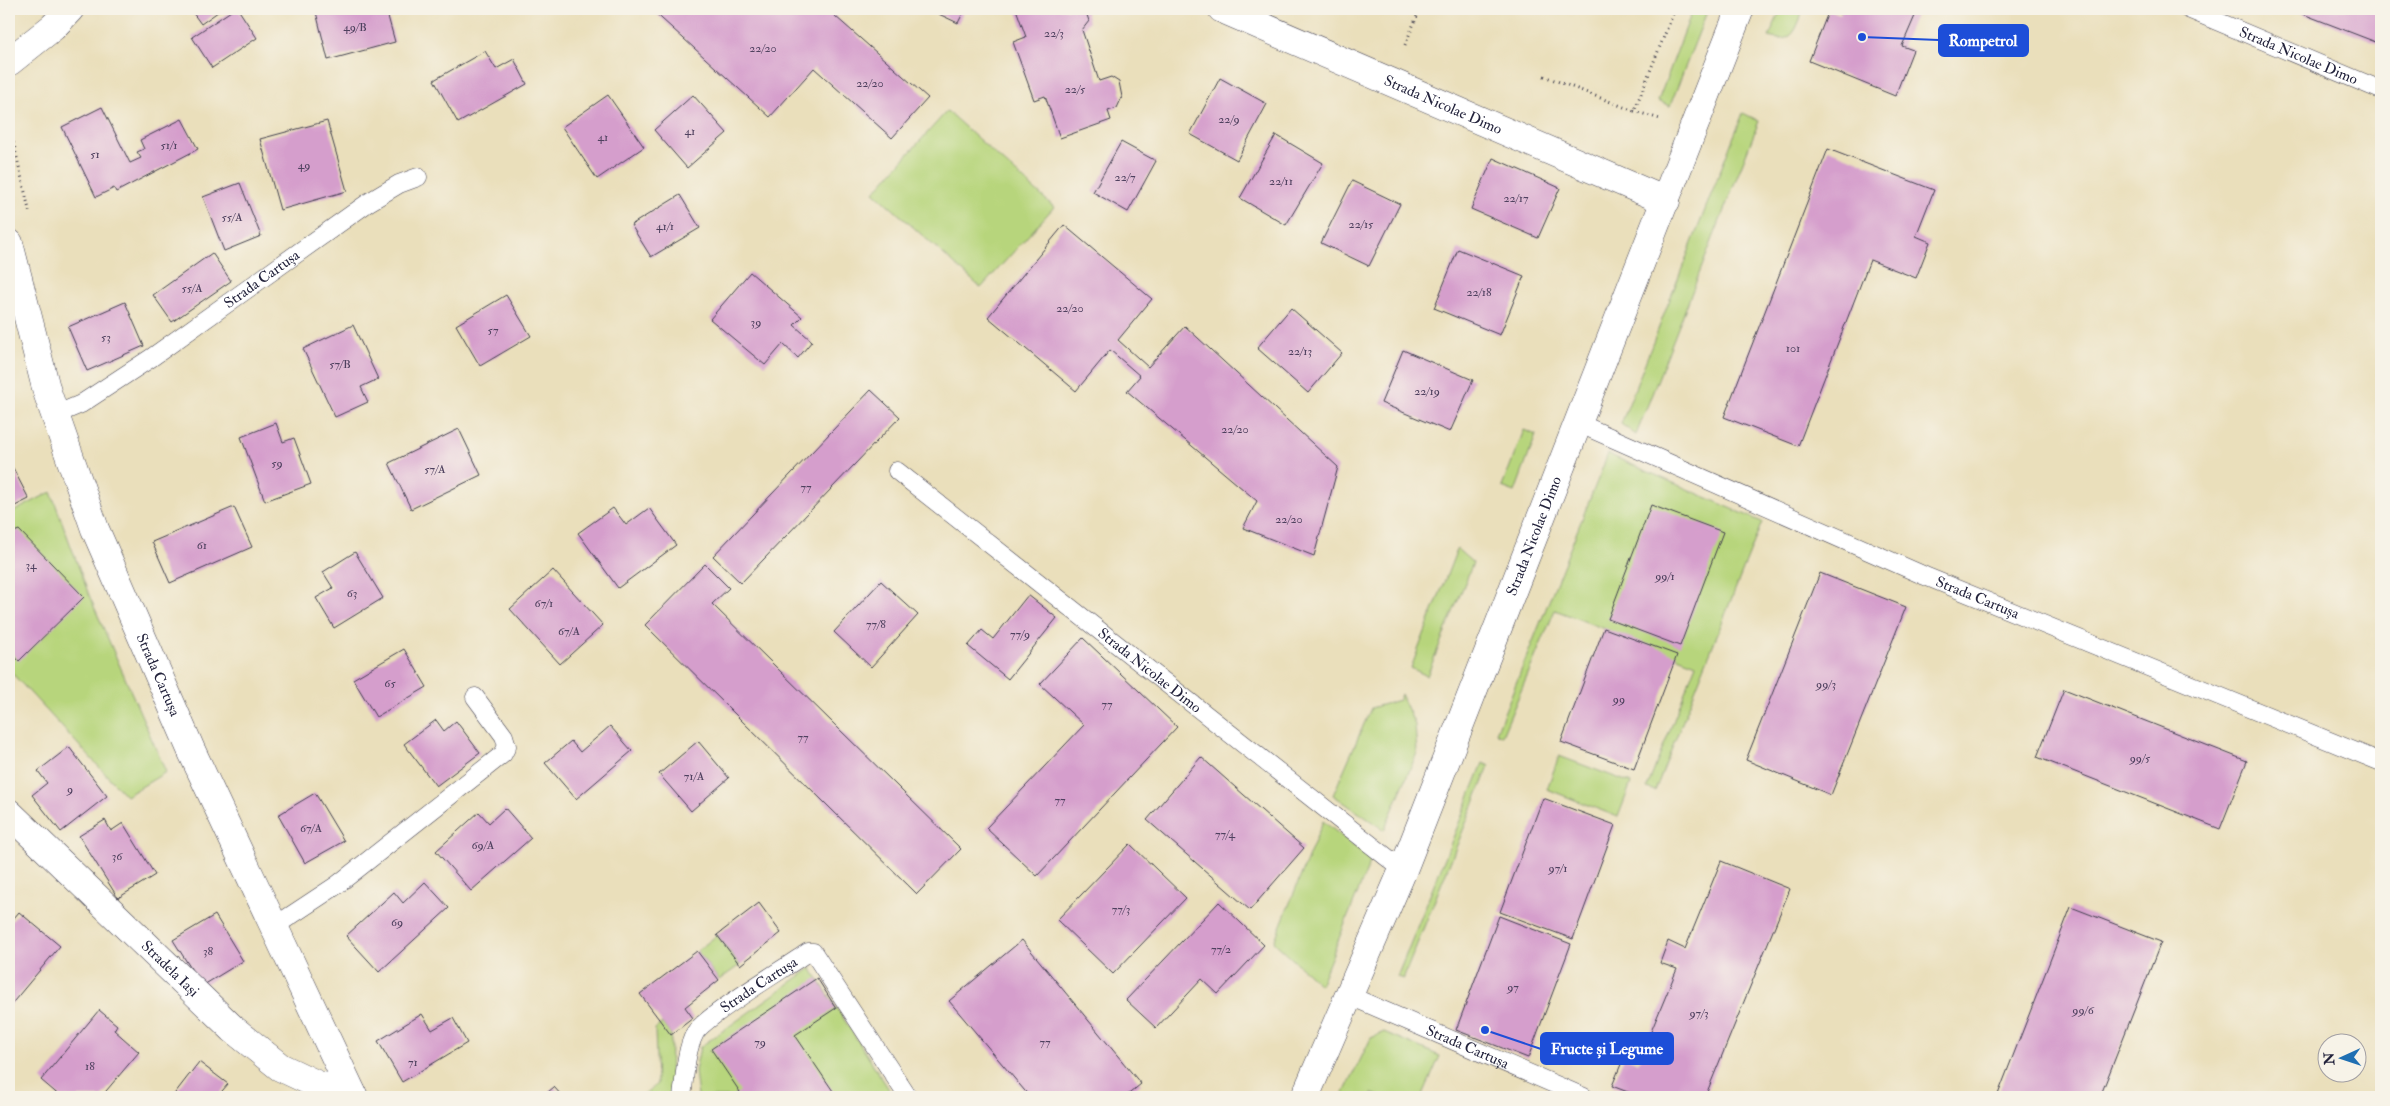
<svg xmlns="http://www.w3.org/2000/svg" width="2390" height="1106" font-family="'IM FELL Double Pica',serif">
<rect width="100%" height="100%" fill="#f7f3e8"/>
<filter id="ink" filterUnits="userSpaceOnUse"><feTurbulence type="fractalNoise" baseFrequency=".02" numOctaves="2"/><feDisplacementMap in="SourceGraphic" scale="10" xChannelSelector="R" yChannelSelector="G"/><feConvolveMatrix kernelMatrix="1 2 1 2 8 2 1 2 1" color-interpolation-filters="sRGB"/></filter>
<filter id="wash" filterUnits="userSpaceOnUse"><feTurbulence type="fractalNoise" baseFrequency=".0096" numOctaves="4" result="noise"/><feDisplacementMap in="SourceGraphic" scale="20" xChannelSelector="R" yChannelSelector="G"/><feGaussianBlur stdDeviation="1.12" result="paint"/><feColorMatrix in="noise" values="0 0 0 0 0 0 0 0 0 0 0 0 0 0 0 0 0 1.4 0 .05"/><feComposite in="paint" operator="in"/></filter>
<g filter="url(#wash)">
<rect width="100%" height="100%" fill="#eadfbb"/>
<path fill="#b7d57b" stroke="#6c7c5b" d="M1693,9H1708L1670,106L1658,101Z
M1781,9H1804C1796,28 1794,45 1769,37Z
M947,111L1054,207L981,288L874,192Z
M1743,113L1759,121L1636,435L1621,424Z
M1524,430L1536,435L1515,492L1502,487Z
M1608,454L1762,522L1655,791L1647,788L1696,664L1555,610L1502,736L1496,733Z
M51,492L89,595L166,772L126,796L9,670V514Z
M1457,549L1473,563L1427,676L1411,668Z
M1401,694L1415,725L1417,753L1384,830L1333,795L1371,708L1399,700Z
M1559,756L1631,783L1618,817L1547,789Z
M1483,763L1489,766L1403,979L1397,977Z
M1323,821L1371,860L1320,985L1274,942Z
M717,935L740,965L719,980L697,951Z
M811,968L894,1097H698L695,1071L700,1047Z
M662,1023L671,1035L670,1095L669,1097H640L657,1084L655,1029Z
M1384,1032L1440,1056L1422,1097H1381L1372,1093L1370,1097H1342L1371,1038Z"/>
<g id="blocks">
<path fill="#d59ecc" d="M190,9H222L201,24Z
M234,9H238L257,38L212,68L192,37Z
M328,9H386L395,42L328,60L316,12Z
M651,9H827L928,98L892,138L814,68L770,117Z
M928,9H965L958,23Z
M1016,9H1085L1089,21L1082,30L1099,81L1111,77L1119,82L1122,97L1117,108L1108,111L1111,120L1060,138L1045,96L1034,100L1013,42L1026,37Z
M1842,9H1918L1902,46L1913,50L1895,96L1809,61L1829,10L1840,14Z
M1963,9H1979L1976,14Z
M2290,9H2381V44Z
M485,51L496,69L514,59L527,84L458,123L434,80Z
M1220,78L1267,104L1237,160L1190,134Z
M608,95L644,147L597,179L562,127Z
M693,95L727,133L687,168L654,130Z
M102,107L130,163L141,158L137,152L144,149L140,140L182,119L198,149L116,192L114,188L96,197L62,127Z
M327,121L347,191L280,210L260,139Z
M1276,135L1323,163L1286,225L1240,198Z
M1121,142L1156,161L1128,212L1093,192Z
M1828,149L1934,190L1916,236L1930,242L1916,278L1870,260L1798,446L1724,417Z
M1493,158L1560,188L1538,238L1471,209Z
M1352,181L1400,204L1369,266L1321,243Z
M240,183L261,236L224,251L203,197Z
M680,195L700,228L651,257L631,225Z
M1064,225L1152,299L1118,340L1148,367L1185,326L1338,467L1314,556L1243,528L1257,501L1127,391L1140,376L1110,350L1076,391L988,317Z
M1458,249L1524,276L1500,335L1434,308Z
M212,253L231,281L172,322L153,295Z
M750,272L802,317L794,325L812,341L798,358L783,344L765,365L710,319Z
M506,295L531,336L480,366L456,325Z
M125,302L144,346L87,371L68,327Z
M1291,308L1342,353L1308,393L1257,348Z
M353,325L378,379L361,387L368,402L335,417L303,349Z
M1403,350L1473,380L1450,432L1381,403Z
M871,390L900,417L741,583L713,556Z
M276,423L283,442L294,438L311,484L265,501L241,437Z
M459,429L481,475L411,509L389,463Z
M13,468L29,499L9,509V471Z
M1651,505L1723,532L1680,646L1608,619Z
M234,507L252,547L170,583L152,542Z
M613,508L626,525L649,508L676,545L618,588L578,533Z
M19,530L84,597L19,661L9,650V534Z
M355,552L383,598L334,628L316,598L333,588L323,572Z
M705,564L729,588L712,604L961,849L917,894L645,625Z
M553,570L603,625L560,664L510,609Z
M1820,573L1906,607L1831,795L1746,760Z
M881,581L918,615L871,667L834,632Z
M1028,595L1057,618L1008,679L968,646L982,630L993,639Z
M1604,628L1677,655L1634,769L1561,742Z
M1083,638L1177,727L1037,876L986,828L1084,725L1040,684Z
M404,649L427,687L376,717L353,679Z
M2064,689L2247,761L2220,829L2037,757Z
M436,720L444,731L456,721L480,753L436,786L404,744Z
M610,726L632,751L576,799L545,763L571,741L580,752Z
M698,741L729,778L691,811L659,774Z
M69,747L107,796L61,832L32,795L47,783L38,771Z
M1201,757L1304,848L1250,910L1147,820Z
M315,793L344,841L305,863L278,815Z
M1543,798L1615,825L1573,939L1500,912Z
M505,808L531,838L471,891L436,851L479,812L489,823Z
M105,820L111,831L123,823L155,875L118,898L79,836Z
M1130,844L1186,898L1113,974L1057,920Z
M1721,861L1790,889L1705,1097H1641L1612,1086L1624,1057L1638,1063L1677,969L1660,963L1668,941L1685,949Z
M425,882L449,908L379,972L346,936L394,892L403,903Z
M1219,902L1264,945L1218,994L1202,979L1156,1028L1126,1000Z
M759,903L781,933L740,965L717,935Z
M2071,907L2161,942L2100,1097H1997Z
M19,912L60,946L9,1007V924Z
M215,915L243,961L202,986L173,940Z
M1499,916L1571,944L1528,1058L1456,1030Z
M1022,940L1141,1084L1125,1097H1030L949,1001Z
M697,951L719,980L685,1007L693,1018L671,1035L640,994Z
M817,978L836,1008L795,1035L837,1097H731L740,1092L711,1049Z
M99,1010L117,1025L114,1030L139,1052L101,1097H61L41,1080Z
M422,1014L432,1030L453,1018L467,1043L402,1082L378,1041Z
M199,1062L228,1084L217,1097H172Z
M554,1087L563,1097H542Z"/>
</g>
</g>
<g filter="url(#ink)">
<use href="#blocks" fill-opacity="0" stroke="#403e4e" stroke-width="1"/>
<g fill="none" stroke-linecap="round" stroke-linejoin="round">
<defs>
<g id="service">
<path id="s1" d="M2188,9L2381,90"/>
<path id="s2" d="M55,415L81,404L151,358L369,202L399,184L418,177"/>
<path id="s3" d="M1578,423L1925,576L2381,762"/>
<path id="s4" d="M897,471L1403,870"/>
<path d="M275,926L337,885L503,754L507,746L504,736L475,697"/>
<path id="s5" d="M1350,996L1584,1097"/>
<path id="s6" d="M682,1097C685,1077 685,1052 695,1033C705,1016 787,967 808,952H813L908,1097"/>
</g>
<g id="minor">
<path id="s7" d="M1222,9L1666,201"/>
<path d="M9,62L53,27L70,9"/>
<path id="s8" d="M9,813L233,1029L280,1067L318,1085L352,1093"/>
</g>
<g id="tertiary">
<path id="s9" d="M9,243L47,392L95,529L192,752L354,1097"/>
<path id="s10" d="M1305,1097L1403,870L1740,9"/>
</g>
</defs>
<use href="#service" stroke="#403e4e" stroke-width="19"/>
<use href="#minor" stroke="#403e4e" stroke-width="29"/>
<use href="#tertiary" stroke="#403e4e" stroke-width="29"/>
<path stroke="#403e4e" stroke-width="3" stroke-dasharray="1 4" stroke-linecap="butt" d="M1412,9L1419,11
M1405,45L1420,9
M1544,76L1634,111L1675,9
M1634,111L1660,119
M9,123L30,214"/>
<use href="#service" stroke="#fff" stroke-width="18"/>
<use href="#minor" stroke="#fff" stroke-width="28"/>
<use href="#tertiary" stroke="#fff" stroke-width="28"/>
</g>
</g>
<g text-anchor="middle" stroke-width="4" stroke-linejoin="round" paint-order="stroke">
<g font-size="12" fill="#4f415f">
<text x="355" y="31">49/B</text>
<text x="1054" y="37">22/3</text>
<text x="763" y="52">22/20</text>
<text x="870" y="87">22/20</text>
<text x="1075" y="93">22/5</text>
<text x="1229" y="123">22/9</text>
<text x="690" y="135">41</text>
<text x="603" y="141">41</text>
<text x="169" y="149">51/1</text>
<text x="95" y="158">51</text>
<text x="304" y="169">49</text>
<text x="1125" y="181">22/7</text>
<text x="1281" y="185">22/11</text>
<text x="1516" y="202">22/17</text>
<text x="232" y="221">55/A</text>
<text x="1361" y="228">22/15</text>
<text x="665" y="230">41/1</text>
<text x="192" y="292">55/A</text>
<text x="1479" y="296">22/18</text>
<text x="1070" y="312">22/20</text>
<text x="756" y="326">39</text>
<text x="493" y="334">57</text>
<text x="106" y="341">53</text>
<text x="1793" y="352">101</text>
<text x="1300" y="355">22/13</text>
<text x="340" y="368">57/B</text>
<text x="1427" y="395">22/19</text>
<text x="1235" y="433">22/20</text>
<text x="277" y="467">59</text>
<text x="435" y="473">57/A</text>
<text x="806" y="491">77</text>
<text x="1289" y="523">22/20</text>
<text x="202" y="549">61</text>
<text x="31" y="569">34</text>
<text x="1665" y="580">99/1</text>
<text x="352" y="597">63</text>
<text x="544" y="607">67/1</text>
<text x="876" y="628">77/8</text>
<text x="569" y="635">67/A</text>
<text x="1020" y="638">77/9</text>
<text x="390" y="687">65</text>
<text x="1826" y="688">99/3</text>
<text x="1619" y="703">99</text>
<text x="1107" y="708">77</text>
<text x="803" y="741">77</text>
<text x="2140" y="762">99/5</text>
<text x="694" y="780">71/A</text>
<text x="70" y="793">9</text>
<text x="1060" y="804">77</text>
<text x="311" y="832">67/A</text>
<text x="1225" y="838">77/4</text>
<text x="483" y="849">69/A</text>
<text x="117" y="860">36</text>
<text x="1558" y="872">97/1</text>
<text x="1121" y="913">77/3</text>
<text x="397" y="926">69</text>
<text x="1221" y="953">77/2</text>
<text x="208" y="955">38</text>
<text x="1513" y="991">97</text>
<text x="2083" y="1014">99/6</text>
<text x="1699" y="1017">97/3</text>
<text x="760" y="1046">79</text>
<text x="1045" y="1046">77</text>
<text x="413" y="1066">71</text>
<text x="90" y="1070">18</text>
</g>
<g font-size="15" fill="#22223b" stroke="#f7f3e8">
<text dy="5" stroke="none"><textPath href="#s1" startOffset="120">Strada Nicolae Dimo</textPath></text>
<text dy="5" stroke="none"><textPath href="#s7" startOffset="241">Strada Nicolae Dimo</textPath></text>
<text dy="5" stroke="none"><textPath href="#s2" startOffset="248">Strada Cartușa</textPath></text>
<text dy="5" stroke="none"><textPath href="#s10" startOffset="606">Strada Nicolae Dimo</textPath></text>
<text dy="5" stroke="none"><textPath href="#s3" startOffset="436">Strada Cartușa</textPath></text>
<text dy="5" stroke="none"><textPath href="#s4" startOffset="322">Strada Nicolae Dimo</textPath></text>
<text dy="5" stroke="none"><textPath href="#s9" startOffset="458">Strada Cartușa</textPath></text>
<text dy="5" stroke="none"><textPath href="#s8" startOffset="224">Stradela Iași</textPath></text>
<text dy="5" stroke="none"><textPath href="#s6" startOffset="146">Strada Cartușa</textPath></text>
<text dy="5" stroke="none"><textPath href="#s5" startOffset="128">Strada Cartușa</textPath></text>
</g>
</g>
<path fill="none" stroke="#1d4ed8" stroke-width="2" d="M1862 37L1939 40M1485 1030L1541 1049"/>
<g fill="#1d4ed8" stroke="#f7f3e8" stroke-width="2">
<circle cx="1862" cy="37" r="5"/>
<circle cx="1485" cy="1030" r="5"/>
</g>
<g fill="#1d4ed8" stroke="#1d4ed8" stroke-width="2">
<rect x="1939" y="25" width="89" height="31" rx="5"/>
<rect x="1541" y="1033" width="132" height="31" rx="5"/>
</g>
<g font-size="16" text-anchor="middle" font-weight="bold" fill="#fff">
<text x="1983" y="46">Rompetrol</text>
<text x="1607" y="1054">Fructe și Legume</text>
</g>
<rect width="2390" height="1106" fill="none" stroke="#f7f3e8" stroke-width="30"/>
<g transform="translate(2342 1058) rotate(267)"><circle r="24" fill="#f7f3e8" stroke="#a29fa3"/>
<path d="M0-4L9 19L0 12L-9 19Z" fill="#1f6fb2"/>
<text y="-8" font-size="14" font-weight="bold" text-anchor="middle" fill="#22223b">N</text>
</g>
</svg>
